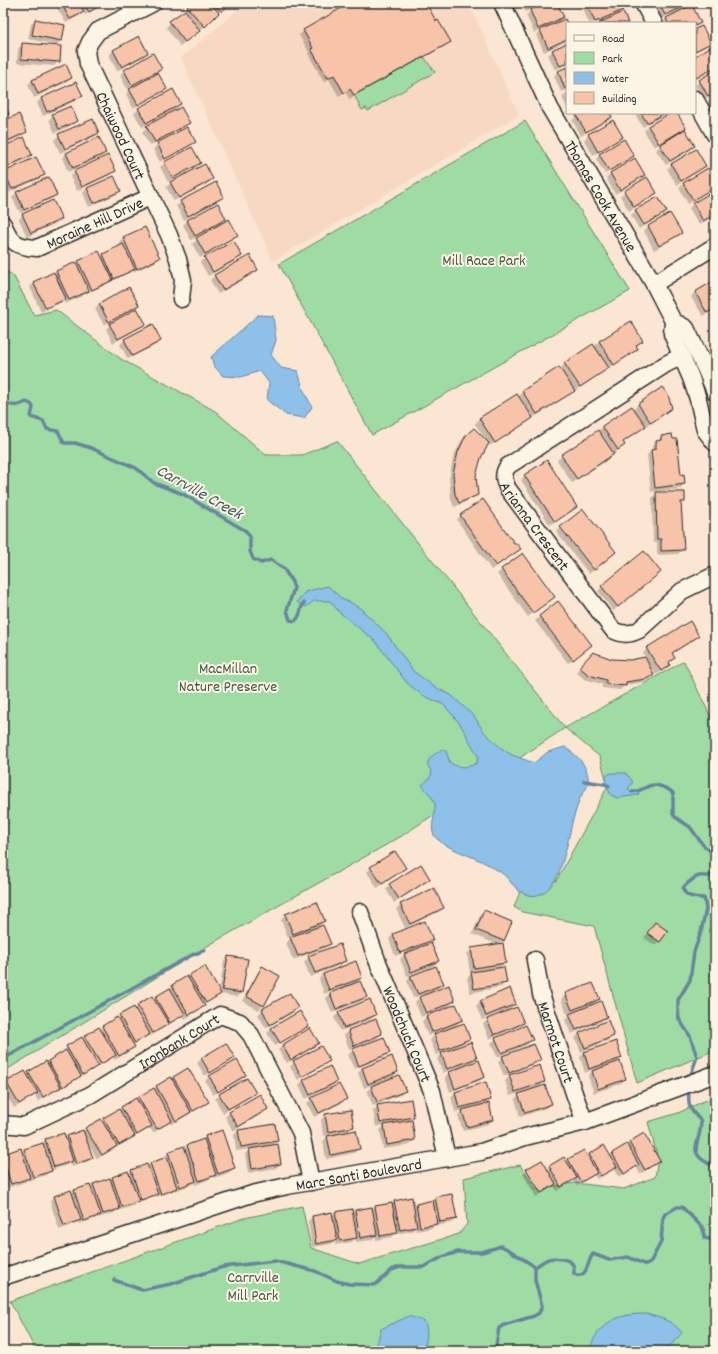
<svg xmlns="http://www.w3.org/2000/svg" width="718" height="1354" font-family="Dekko,sans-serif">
<rect width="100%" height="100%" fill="#fbe6d3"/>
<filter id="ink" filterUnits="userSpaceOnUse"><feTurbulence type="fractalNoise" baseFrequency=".025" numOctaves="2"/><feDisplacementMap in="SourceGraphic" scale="8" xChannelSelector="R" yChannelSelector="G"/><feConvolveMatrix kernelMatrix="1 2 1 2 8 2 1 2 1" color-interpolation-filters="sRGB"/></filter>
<g filter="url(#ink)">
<path fill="#f6d8c3" d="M246,3H469L519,115L273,261L181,58Z"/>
<path fill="#9fdca4" stroke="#658468" d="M424,57L435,72L368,111L366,108L362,110L354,95Z
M525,121L630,291L372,435L279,264Z
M3,270L13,275L34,315L56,310L121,359L215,411L266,455H302L337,441L565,728L684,661L715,726V1050L637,1083L594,926L522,912L514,907L525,879L556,881L608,786L600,757L565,728L400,837L209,945L3,1072Z
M715,1096V1351H36L10,1301L244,1218L302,1206L311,1248L359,1264L459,1234L467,1224L464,1178L520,1165L536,1189L575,1183L624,1189L655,1177L658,1159L648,1122L678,1113Z"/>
<path fill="#8dc1ea" stroke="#66859e" d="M258,315L273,316L276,340L271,355L281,368L298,371L303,389L312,407L304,418L286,415L267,400L269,383L260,371L241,377L223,376L214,366L211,357Z
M328,586L343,600L350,602L361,609L386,633L413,671L433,686L451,695L474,716L484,732L501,748L512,755L534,763L548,752L565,747C574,753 587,764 588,777C589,788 585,789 580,798C578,804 576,810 574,816C567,837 562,902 528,895C517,893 511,881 503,874C498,870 492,867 487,864C473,856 447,849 436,838C428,830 436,815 435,805C434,798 426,791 422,785C442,769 423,770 429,760C431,756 438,752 442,749L446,751L450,763C459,768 467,768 477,763L478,756L460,724L444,705L422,695L407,683L375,641L339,612L330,601H314L306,607L297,602L305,592Z
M611,773H626L633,782L628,789L634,792L639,791L638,795L617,798L611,795L605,784L606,776Z
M647,1314C660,1318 674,1321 682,1333L674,1342L663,1351H590C593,1333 607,1320 624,1316C631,1314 639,1314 647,1314Z
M409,1316L425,1322C428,1333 427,1341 423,1351H375L381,1329Z"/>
<path fill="#0003" d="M54,3H108L103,6L101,4L97,8L85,15L83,12L79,16L66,23Z
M193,3H229L200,30L180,46L166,27Z
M352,3H424L436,23L450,42L445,46L349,99L346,93L339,97L329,79L324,82L308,54L309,52L299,35L304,31Z
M522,3H556L563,17L556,24L567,26V41L544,52L536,35L543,29L534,33L526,15L533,9L525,12Z
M580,3H588L581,6Z
M589,3H619L622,10L614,17L627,23H599L600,22L589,23L583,9Z
M653,3H690L683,11L699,23L695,27V23H662L670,15L660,19Z
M35,20L61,40L57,45L28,39L31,24Z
M695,30L709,43L705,47L695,52Z
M139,37L147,53L143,57L117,71L109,55L113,51Z
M23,44L59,61L54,66L17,63L18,49Z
M567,44V64L555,70L548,55L553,51Z
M715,52V68L695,80V57Z
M153,55L161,69L153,77L165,89L161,93L133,108L126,94L133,86L127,89L120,75L124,70Z
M567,68V90L561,92L554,76L558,72Z
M715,72V93L704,99L695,85L700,81Z
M71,78L67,82L34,98L28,85L32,80Z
M567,92V108L562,97Z
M715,95V114L708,102Z
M81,96L77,100L43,116L37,103L41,99Z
M180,104L176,109L142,127L134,113L139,109Z
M181,108L189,123L184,127L150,146L142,132L147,127Z
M582,113H608L611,117L606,121L581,136L572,120Z
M634,113H666L643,127Z
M672,113H676L685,128L679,133L694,146L690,150L666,165L656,150L664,142L654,147L644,131L649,126Z
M53,115L77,120L72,125L55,133L49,120Z
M612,121L621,136L617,141L593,155L584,140L588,135Z
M3,122L26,132L21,136L3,145Z
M187,128L194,142L190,146L160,162L153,149L158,144Z
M98,133L94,137L60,153L54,140L59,135Z
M24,138L31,155L27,159L3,170V148Z
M99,139L105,153L101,157L68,172L62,158L66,154Z
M600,154L633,156L629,160L605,174L596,159Z
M108,156L115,171L110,175L77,191L70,177L74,172Z
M165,163H200L195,167L168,182L160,167Z
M672,165L704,166L700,170L677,185L667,169Z
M708,169L715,181V187L688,204L679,188L683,184Z
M5,173L43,174L39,179L8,193L3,183V174Z
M610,174L644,175L640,179L615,194L606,178Z
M212,179L207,184L174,201L166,187L171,183Z
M87,188L120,191L115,195L89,207L83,193Z
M715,191V215L699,225L689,208L693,204Z
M625,192L655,193L651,198L629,211L620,196Z
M17,193L55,195L51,199L20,213L12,197Z
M223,197L218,201L184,220L176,206L181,202Z
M217,205L225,219L219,226L237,235L232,239L200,258L192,244L203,235V233L191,240L183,225L187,221Z
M636,211L666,212L661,216L639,229L631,215Z
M670,214L681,233L676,237L654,250L644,231L648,227Z
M23,215L61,218L56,223L27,237L19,219Z
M145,228L159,258L154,263L132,272V271L107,284L87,293V292L84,295L65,304L63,300L60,303L41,312L30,287L34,282L76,264L79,261L101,257L121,246L119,242L123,238Z
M241,256L236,261L208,276L200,262L205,258Z
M257,270L252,275L218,294L210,280L215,276Z
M715,281V309L703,316L691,297L695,292Z
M128,288L138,305L133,309L104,325L95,309L99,305Z
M145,324L140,328L113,343L106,329L110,325Z
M152,326L160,340L156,345L128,359L120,345L124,340Z
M642,340L635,347L637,349L632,354L609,368L608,367L603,372L575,391L574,390L569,395L533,418L532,417L527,422L490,446L488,443L480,457L475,476L477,495L472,499L454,507L451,499L449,479L453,458L461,441L466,436L486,440L475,424L479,419L516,395L518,397L523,391L560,369L565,364L593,346L594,347L599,341Z
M715,341V348L712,344Z
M638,404L671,407L667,412L622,443L624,445L609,459L572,483L557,460L603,427L632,407L634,409Z
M662,437L684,484L680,489L651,492L647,455L652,450V446Z
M525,476L576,507L572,511L550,525L521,480Z
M657,493L684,501L681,505L682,550L678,554L657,555V543H653L652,498Z
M461,515L513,544L519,549L491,570L457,520Z
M561,528L615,552L589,574L556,532Z
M502,570L554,597L528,617L497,574Z
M660,572L613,611L598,591L602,587Z
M558,602L587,649L568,663L535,621Z
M698,636L694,640L671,654L674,658L668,663L669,665L665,669L656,675L652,668L651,669L653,674L649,679L640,683L625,685L620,690L602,688V684L584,679L576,672L589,657L630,661L646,658L643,653L647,649Z
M371,868H405L401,872L377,888L367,872Z
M429,879L425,883L394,903L386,889L390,885Z
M317,903L324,921L316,929L329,943L325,948L293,960L286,943L293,936L288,938L281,920L285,915Z
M401,905L443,908L438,912L405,928L396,909Z
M484,911L503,940L498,945L472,934L480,916Z
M425,922L431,939L424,947L438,961L433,966L407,976L400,959L408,951L395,956L389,939L393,935Z
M655,923L660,941L655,945L644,938Z
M472,949L505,963L499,968L505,983L501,987L470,993L467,978L473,972H470L467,954Z
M229,957L241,993L237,997L220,994L215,998L203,1005L199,1010L185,1019L183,1015L149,1037L148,1035L133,1045L134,1047L129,1051L115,1060L113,1057L75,1080L59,1090L58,1089L38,1101L35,1095L14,1108L3,1089V1086L6,1083L26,1075L46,1064L64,1053L63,1051L67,1047L82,1040L99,1029V1030L152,998L153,1000L172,986L190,976L219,992L224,961Z
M309,957L345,960L341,965L310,977L304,962Z
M263,967V1005L259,1010L242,1001L258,972Z
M323,974L361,977L354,985L366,997L361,1001L332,1013L326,998L330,994L343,989V987L324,994L319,979Z
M411,976L442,984L434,992L454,1001L446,1009L461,1020L454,1028L469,1039L464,1043L456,1047V1049L476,1058L468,1066L484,1077L479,1081L450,1092L445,1077L453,1069L443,1073L437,1059L445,1051L436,1055L430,1040L438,1032L428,1036L422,1021L430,1013L421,1017L415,1002L423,994L413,998L407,981Z
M510,989L515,1004L507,1012L523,1023L518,1027L489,1039L483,1024L488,1020L502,1014L501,1012L482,1020L476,1006L480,1002Z
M566,994L599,999L591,1006L606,1017L602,1021L571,1034L565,1020L570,1015L590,1007V1005L567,1014L561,999Z
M289,995L297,1008L293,1013L266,1028L258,1015L262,1010Z
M339,1013L375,1015L370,1020L340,1031L334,1017Z
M375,1020L381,1034L376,1039L349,1049L344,1035L348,1031Z
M607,1022L613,1036L609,1040L581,1052L575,1038L579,1033Z
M308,1026L303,1030L275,1046L267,1033L272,1028Z
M496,1039L531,1040L527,1045L497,1057L491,1043Z
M616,1042L621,1058L615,1064L625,1079L620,1084L594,1093L588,1076L594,1069L585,1073L580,1057L584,1053Z
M318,1043L313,1048L287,1063L278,1050L283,1045Z
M353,1050L389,1053L384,1057L354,1069L348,1055Z
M503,1057L540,1060L535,1064L504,1076L498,1062Z
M234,1058L229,1062L205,1076L197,1063L202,1059Z
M236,1061L245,1075L240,1080L213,1095L205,1081L209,1077Z
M328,1061L324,1065L298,1080L290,1067L294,1062Z
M329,1067L336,1082L332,1086L306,1099L299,1085L303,1081Z
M362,1068L397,1072L390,1079L404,1091L400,1095L373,1106L367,1091L374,1084L364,1088L358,1073Z
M510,1076L544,1082L537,1089L551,1104L546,1108L520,1117L515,1099L522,1092L510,1096L505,1081Z
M173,1077L207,1102L203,1106L171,1125L170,1122L153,1133L150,1128L97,1159L88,1143L92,1158L87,1162L72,1167L70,1162L67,1165L50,1171L46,1175L28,1181V1179L25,1182L7,1188L3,1176V1155L21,1153L24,1150L41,1145L45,1140L63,1134L65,1139L68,1137L83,1131L86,1129L101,1122L121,1108L136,1100Z
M486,1084L490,1099L484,1105L492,1120L488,1124L463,1131L458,1116L464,1110L455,1112L451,1097L455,1092Z
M255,1093L250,1097L223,1113L215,1099L220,1095Z
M312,1099H346L341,1103L314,1117L307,1103Z
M378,1106L413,1116L408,1122L414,1140L410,1145L383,1149L380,1130L385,1125L376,1127L373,1111Z
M267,1109L263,1113L233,1131L225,1117L229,1113Z
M350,1111L353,1127L347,1132L359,1148L354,1153L326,1159L323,1141L329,1135L323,1136L321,1120L325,1115Z
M238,1131L277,1141L271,1146L280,1164L276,1168L248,1173L245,1154L250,1149L236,1151L234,1135Z
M644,1135L659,1161L654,1165L640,1174L636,1167L619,1177L614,1168L597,1179L594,1175L577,1186L573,1180L557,1191L554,1186L536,1197L523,1174L527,1170H547L550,1167L566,1162L569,1160L587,1157L589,1154L609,1156Z
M205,1137L234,1168L229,1173L214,1178L213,1176L210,1179L195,1185L194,1183L191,1185L175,1191V1189L172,1192L156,1197L155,1195L152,1198L137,1204L136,1202L133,1206L118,1211L117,1210L114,1213L98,1218V1216L95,1219L79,1224L78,1221L75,1224L59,1230L50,1201L54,1196L71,1194L74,1191L90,1186V1187L93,1184L109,1179V1181L112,1178L128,1172V1174L131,1171L147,1167L151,1164L164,1159V1157L168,1153L184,1147V1149L187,1146L201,1141Z
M435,1198L456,1219L451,1223L435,1226V1224L432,1228L416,1231L415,1228L412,1231L395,1234L392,1237L376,1240L375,1236L372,1240L356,1242L355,1238L352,1242L335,1245V1241L331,1244L312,1247L308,1221L312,1217L332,1216L335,1213L351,1210L352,1214L355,1211L372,1210L375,1206L392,1204L395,1201L413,1208L416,1204L432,1202Z"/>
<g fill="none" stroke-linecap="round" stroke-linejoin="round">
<path stroke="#66859e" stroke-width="3.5" d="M3,402C12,406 17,407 26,402L31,404L33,407L31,417L43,421L47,429L58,431L64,443H75L91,448L136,468L154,483L183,494L246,531L250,537V551L253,559L261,563L271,560L284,569L292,582L294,588L287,610L290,620L295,621C303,614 299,608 304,603
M584,781L605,784L609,786
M632,792C649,790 647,780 665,788C669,790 671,790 673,793V814L675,817L690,827L703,845L715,855
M3,1059L192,955L205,950
M690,1077L697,1057L690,1036L679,1019L678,1008V1000L690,980L694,952L701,932L706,909L704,898C695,897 685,898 683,888C688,883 692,878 699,876C706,875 708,878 715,874
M689,1088C688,1106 688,1108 701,1121C701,1146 683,1152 715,1167
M535,1267C539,1265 542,1262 546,1260C551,1257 570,1258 573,1265C574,1267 574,1272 574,1274C588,1280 587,1261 593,1254L609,1260L628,1257L646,1265L650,1263L661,1242L663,1218L665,1214L677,1207H682L703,1228L704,1238L715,1240
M114,1280L142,1290L171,1284L223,1267L275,1261L315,1271L337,1281L349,1284L375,1285L392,1270L400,1267H424L442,1257L458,1252H482L501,1246C506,1247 529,1263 535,1267
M495,1351L499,1328L504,1325L534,1316L539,1313L542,1306L535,1280V1267"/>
</g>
<path fill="#f8c4a9" stroke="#2b2b2b" d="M61,3H80L84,12L70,19Z
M84,3H102L103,4L89,12Z
M191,3H210L219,13L205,27L187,7Z
M213,3H230L222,12Z
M350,3H426L436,21L438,20L451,42L354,95L350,89L344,93L334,75L328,78L311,49L313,48L303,30Z
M528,3H542L530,8Z
M545,3H557L564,17L538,29L530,10Z
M588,3H620L623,10L595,22L587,4Z
M659,3H692L665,15Z
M692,5L701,23L695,26V23H668L666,18Z
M185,10L200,31L185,42L169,21Z
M623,12L628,23H599Z
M35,19L65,25L62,41L32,35Z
M565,19L567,23V39L548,48L540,30Z
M702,26L711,43L695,51V29Z
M139,36L148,53L122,67L113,50Z
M22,43L61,46L60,62L21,59Z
M567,43V63L560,66L552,50Z
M712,46L715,51V67L696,78L695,76V56Z
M153,53L162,69L132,85L124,70Z
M66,64L72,78L38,94L32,80Z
M567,67V88L565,89L558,71Z
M715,70V92L708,96L699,80Z
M158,73L167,89L138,105L129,89Z
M76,82L83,96L47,112L41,98Z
M173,89L181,104L146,123L138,108Z
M3,101L9,114L3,117Z
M71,106L78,121L59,129L52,114Z
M181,107L190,123L155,142L146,126Z
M580,113H610L612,117L586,132L576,115Z
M641,113H665L647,123Z
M670,113H677L686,128L659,144L648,126Z
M19,114L27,132L3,143V121Z
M93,119L99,133L65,149L58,134Z
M613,120L623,137L598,152L588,134Z
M187,127L196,142L165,159L157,143Z
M685,129L695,146L670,161L660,145Z
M24,137L32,155L4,168L3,147Z
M99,137L106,153L73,168L66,153Z
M624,139L634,156L609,171L599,154Z
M192,147L201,163L173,178L164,162Z
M696,149L706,166L681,181L671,164Z
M108,155L116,171L82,187L74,171Z
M36,157L45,175L12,189L4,172Z
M635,158L645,175L620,190L610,173Z
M205,164L213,179L179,198L170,182Z
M708,168L715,179V187L693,200L683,183Z
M114,176L121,191L94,203L87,188Z
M49,177L57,195L24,210L16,192Z
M647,177L657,193L634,207L624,191Z
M216,182L224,197L188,216L180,201Z
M715,190V214L703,221L693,203Z
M658,197L667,212L644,225L635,210Z
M53,200L62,219L31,233L22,214Z
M218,203L226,219L195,236L187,220Z
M670,213L682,233L659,246L648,226Z
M229,219L238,235L205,254L196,238Z
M145,227L160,258L137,269L123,237Z
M234,241L242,256L213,272L204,257Z
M123,244L135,269L114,279L103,254Z
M99,251L113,280L92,290L78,261Z
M250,255L258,270L223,290L214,275Z
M76,262L89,291L69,300L56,271Z
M54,272L66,299L46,308L33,282Z
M715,280V308L707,313L695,292Z
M129,287L139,305L109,322L99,304Z
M137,308L146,324L118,339L109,324Z
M631,321L643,341L636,345L638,349L614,365L599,341Z
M153,324L161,341L132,356L124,339Z
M593,344L609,368L580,387L564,363Z
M559,367L575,391L537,414L522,391Z
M662,387L668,395L672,408L651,423L638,404Z
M517,394L533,418L495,443L479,418Z
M632,406L646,426L623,442L625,445L618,450L602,426Z
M474,428L489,443L481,458L476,476L478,495L459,503L455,494L453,474L458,452L466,435Z
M598,430L614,454L577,479L561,455Z
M672,434L673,439H677L681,475L684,474L685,484L655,488L651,450L656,449V441L661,440V436Z
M547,460L577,507L555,522L524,475Z
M656,492H685V502H681L684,550L661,551V539H657Z
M483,499L514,543H516L521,549L496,566L460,515Z
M583,509L616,552L594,570L560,527Z
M644,551L661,572L618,607L601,586Z
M523,553L555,597L533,613L501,569Z
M558,601L592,645L573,660L539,616Z
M690,621L699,636L672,653L675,658L669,662L670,665L661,671L646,648Z
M593,652L612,659L630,660L645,657L654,675L646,679L626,682V686L606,684V680L589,675L579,667Z
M395,851L406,868L382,884L370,867Z
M421,864L430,879L399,899L389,884Z
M434,888L444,908L410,924L400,904Z
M317,902L325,921L293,934L285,914Z
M484,910L512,922L504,941L476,930Z
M425,921L433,940L400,953L393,934Z
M655,922L668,931L660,942L647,933Z
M323,925L331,944L298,956L290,937Z
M431,943L439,961L411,972L404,954Z
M503,943L506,963L474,968L471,948Z
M340,944L346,961L315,973L308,956Z
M228,956L248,959L242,993L222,990Z
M356,961L362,978L329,990L323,974Z
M205,966L221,994L206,1003L189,975Z
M262,966L280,976L264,1006L246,996Z
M436,966L444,984L418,994L410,976Z
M504,967L507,983L474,989L471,972Z
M187,976L205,1006L189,1015L172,985Z
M360,981L367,997L336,1009L330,993Z
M593,983L600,999L572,1010L565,993Z
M449,985L455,1001L426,1013L419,997Z
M170,988L185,1014L170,1023L155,997Z
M510,988L516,1004L486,1016L480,1001Z
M290,993L298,1008L270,1025L262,1009Z
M152,996L169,1024L153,1033L137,1005Z
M370,999L376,1015L344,1028L338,1012Z
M601,1001L607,1017L576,1030L569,1014Z
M456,1004L463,1020L432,1032L426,1016Z
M134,1007L150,1034L135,1043L119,1015Z
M517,1007L524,1023L494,1035L487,1019Z
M300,1011L309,1026L280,1043L271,1028Z
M117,1017L135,1047L119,1056L102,1026Z
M376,1019L382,1034L354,1046L348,1030Z
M608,1020L614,1036L585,1048L579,1033Z
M464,1023L470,1039L440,1051L434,1034Z
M526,1025L533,1040L502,1053L495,1038Z
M99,1027L116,1055L101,1064L84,1036Z
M310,1028L319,1043L291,1060L282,1045Z
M82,1037L98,1066L83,1075L66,1046Z
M384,1037L390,1053L359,1066L352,1049Z
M616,1041L622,1058L589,1069L584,1052Z
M471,1042L477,1058L447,1069L441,1053Z
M226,1043L235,1058L210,1073L201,1058Z
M534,1044L541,1060L509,1073L502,1056Z
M321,1046L330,1061L302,1077L293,1061Z
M66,1050L81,1076L63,1087L48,1061Z
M392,1056L398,1072L368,1084L362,1068Z
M237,1060L246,1075L218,1092L209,1076Z
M479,1060L485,1077L455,1089L449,1072Z
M46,1061L61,1087L43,1097L28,1072Z
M620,1061L626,1079L598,1089L592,1071Z
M540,1065L545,1082L515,1092L509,1075Z
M330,1066L337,1082L310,1095L303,1080Z
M188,1068L209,1102L193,1111L173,1077Z
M25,1071L38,1093L19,1104L6,1082Z
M399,1075L406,1091L377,1102L371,1086Z
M171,1077L191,1112L176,1121L156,1086Z
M247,1078L256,1093L228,1109L219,1094Z
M486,1082L491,1100L459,1108L455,1092Z
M339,1084L347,1099L319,1113L311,1098Z
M545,1085L552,1104L525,1113L518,1094Z
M154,1088L172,1121L157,1129L138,1097Z
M260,1094L268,1109L238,1127L229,1112Z
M136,1098L152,1126L137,1135L121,1107Z
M411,1099L414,1117L380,1123L377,1105Z
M489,1103L493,1120L467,1127L462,1110Z
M119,1109L135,1136L119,1145L103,1118Z
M351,1110L354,1127L328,1132L325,1114Z
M101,1119L117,1146L102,1155L85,1128Z
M412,1120L415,1140L387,1145L384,1125Z
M275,1124L278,1141L241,1147L238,1130Z
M83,1130L93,1158L76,1164L67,1136Z
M222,1130L235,1168L218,1174L205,1136Z
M356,1130L360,1149L331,1155L327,1136Z
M64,1133L73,1161L54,1167L45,1139Z
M644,1133L660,1161L645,1170L629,1142Z
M204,1139L216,1175L199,1181L187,1145Z
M43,1143L52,1171L33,1177L24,1149Z
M278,1144L281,1164L252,1169L249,1149Z
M627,1144L639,1165L624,1174L612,1153Z
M604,1145L617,1167L601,1176L589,1154Z
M184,1146L196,1181L180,1187L168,1152Z
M21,1148L30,1178L11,1184L3,1158V1154Z
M584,1150L597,1173L581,1182L568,1159Z
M167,1157L177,1188L161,1194L150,1163Z
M564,1157L577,1178L561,1187L549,1166Z
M542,1160L556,1184L541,1193L526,1169Z
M147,1164L158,1194L141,1200L131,1170Z
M128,1171L139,1201L122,1207L112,1177Z
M110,1178L120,1209L103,1214L93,1184Z
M90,1185L101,1215L84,1221L74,1190Z
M71,1190L81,1220L64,1226L54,1196Z
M452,1194L457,1219L440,1222L435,1197Z
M412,1197L417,1227L400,1230L394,1201Z
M433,1200L437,1224L420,1227L416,1204Z
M392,1203L398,1233L380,1236L375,1206Z
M372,1207L377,1235L360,1238L355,1210Z
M352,1209L357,1238L340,1241L335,1212Z
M332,1212L337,1240L316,1244L312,1216Z"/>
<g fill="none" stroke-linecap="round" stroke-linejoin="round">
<defs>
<g id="minor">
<path id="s1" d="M153,3L98,31L90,42L86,51L88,64L169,235L178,259L183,280L181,299"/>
<path id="s2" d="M502,3L550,108L654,284L673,321L672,334L691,378L698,399L705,430L715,443"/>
<path d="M643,3L654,23"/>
<path d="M695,99L715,135"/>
<path id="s3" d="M3,224C11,243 17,247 37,248L150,197"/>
<path d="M654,284L715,246"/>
<path d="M673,321L686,328L706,370L715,392"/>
<path id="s4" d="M682,356L666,364L508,466C502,474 504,481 508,489L613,630C622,635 630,635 639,630L682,591L715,575"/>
<path id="s5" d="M360,912L377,960L432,1091L447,1158"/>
<path id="s6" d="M535,960L541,994L575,1096L585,1122"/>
<path id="s7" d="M3,1124L24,1126L90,1095L220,1015L240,1022L251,1035L301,1133L311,1182"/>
<path id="s8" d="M3,1277L252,1194L287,1186L481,1152L525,1137L585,1122L715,1074"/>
</g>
</defs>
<use href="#minor" stroke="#2b2b2b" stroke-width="19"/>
<use href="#minor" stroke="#fcf5e5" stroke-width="16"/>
</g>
</g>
<g text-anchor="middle" stroke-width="4" stroke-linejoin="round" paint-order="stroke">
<g font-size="16" fill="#2b2b2b" stroke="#fcf5e5">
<text dy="6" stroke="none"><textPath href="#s1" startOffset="177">Chaiwood Court</textPath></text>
<text dy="6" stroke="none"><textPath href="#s2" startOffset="217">Thomas Cook Avenue</textPath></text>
<text dy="6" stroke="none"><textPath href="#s3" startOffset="108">Moraine Hill Drive</textPath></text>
<text dy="6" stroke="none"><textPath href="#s4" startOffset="276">Arianna Crescent</textPath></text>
<text dy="6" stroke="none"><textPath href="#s5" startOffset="131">Woodchuck Court</textPath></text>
<text dy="6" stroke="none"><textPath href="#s6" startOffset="85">Marmot Court</textPath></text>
<text dy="6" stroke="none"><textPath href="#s7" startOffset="198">Ironbank Court</textPath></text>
<text dy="6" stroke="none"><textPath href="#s8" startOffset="371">Marc Santi Boulevard</textPath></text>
</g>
<g font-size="16" fill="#485749" stroke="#fcf5e5">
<text x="484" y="265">Mill Race Park</text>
<text x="228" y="673">MacMillan<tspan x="228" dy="18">Nature Preserve</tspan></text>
<text x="253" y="1282">Carrville<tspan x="253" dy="18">Mill Park</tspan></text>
</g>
<g font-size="17" font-style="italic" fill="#485864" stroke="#fcf5e5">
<text transform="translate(200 491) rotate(29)" y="6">Carrville Creek</text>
</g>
</g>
<rect width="718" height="1354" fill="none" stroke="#fcf5e5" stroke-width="16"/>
<rect x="8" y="8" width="702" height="1338" fill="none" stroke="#2b2b2b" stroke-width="1.5" filter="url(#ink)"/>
<rect x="566" y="22" width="130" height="92" fill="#fcf5e5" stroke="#a8a49b"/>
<rect x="574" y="35" width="20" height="6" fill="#fcf5e5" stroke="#a8a49b"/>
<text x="602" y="42" font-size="12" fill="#2b2b2b">Road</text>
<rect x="574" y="52" width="20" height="12" fill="#9fdca4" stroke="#a8a49b"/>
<text x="602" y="62" font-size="12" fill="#2b2b2b">Park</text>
<rect x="574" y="72" width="20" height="12" fill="#8dc1ea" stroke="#a8a49b"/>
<text x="602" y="82" font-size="12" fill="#2b2b2b">Water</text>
<rect x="574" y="92" width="20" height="12" fill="#f8c4a9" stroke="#a8a49b"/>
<text x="602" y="102" font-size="12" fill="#2b2b2b">Building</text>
</svg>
